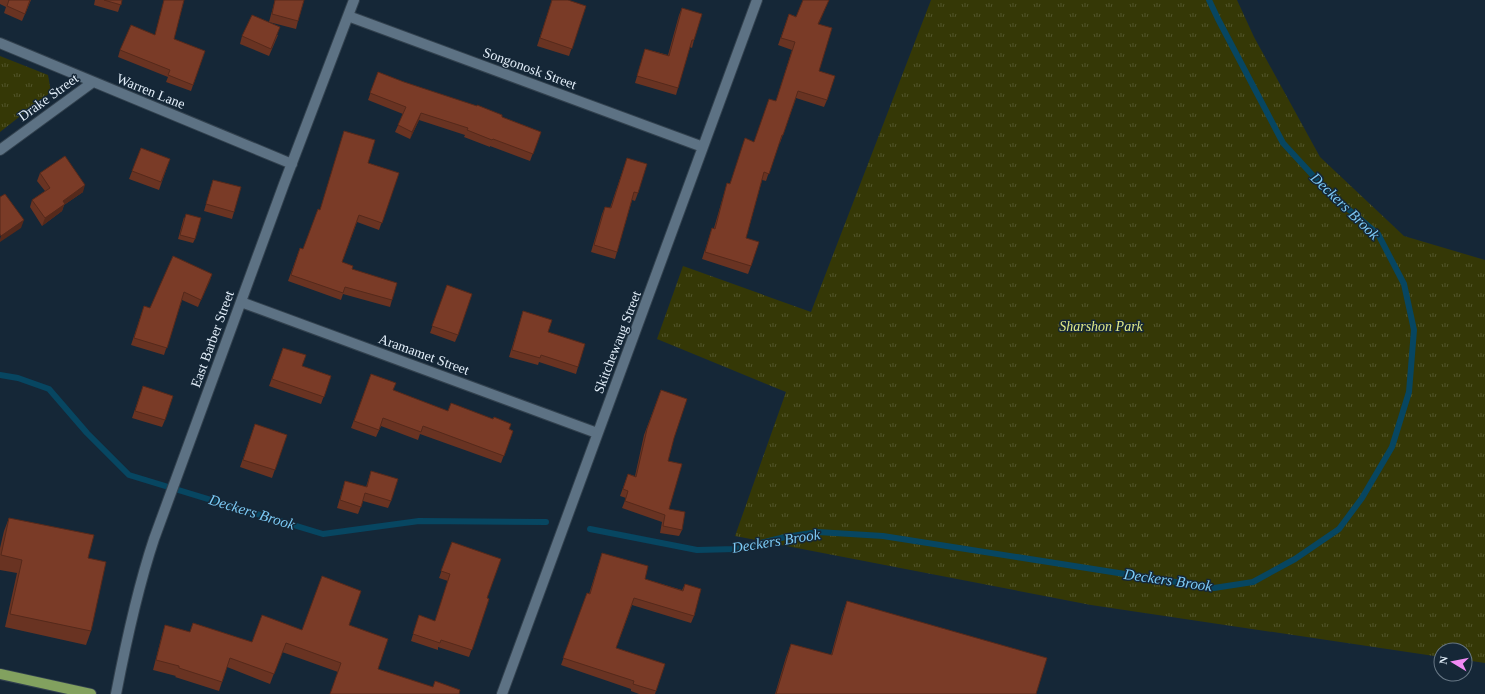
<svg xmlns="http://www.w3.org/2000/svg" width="1485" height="694" font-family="'Times New Roman',serif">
<defs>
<pattern id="park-tufts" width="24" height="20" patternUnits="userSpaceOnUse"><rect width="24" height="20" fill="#353806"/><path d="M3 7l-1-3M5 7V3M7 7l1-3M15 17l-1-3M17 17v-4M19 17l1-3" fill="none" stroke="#52552b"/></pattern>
</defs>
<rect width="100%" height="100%" fill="#152737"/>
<path fill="url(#park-tufts)" d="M931,0H1237L1254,37L1320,157L1404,236L1485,260V663L1465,660V650H1441V657L1091,605L735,536L786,392L657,339L683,266L811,312Z
M0,56L48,75L51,92L0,132Z"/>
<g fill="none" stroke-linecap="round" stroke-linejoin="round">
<path stroke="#074661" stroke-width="6" d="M0,375L18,378L49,389L87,433L129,475L323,534L419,521L546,522
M590,529L697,550L736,549L785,537L818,532L883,536L1214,588L1253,582L1295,559L1339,529L1362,498L1392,447L1409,392L1414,330L1404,284L1378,234L1329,193L1283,143L1218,19L1209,0"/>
<defs>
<path id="street" d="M348,16L703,147
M0,43L292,164
M0,150L93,82
M241,302L597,433
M116,694C126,642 137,590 154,539L284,184L354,0
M502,694L757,0"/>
<path id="primary" d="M0,674L91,694"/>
</defs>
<use href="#street" stroke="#32414e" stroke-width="12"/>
<use href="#primary" stroke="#32414e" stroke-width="12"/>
<use href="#street" stroke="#5d7284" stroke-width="10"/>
<use href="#primary" stroke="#82a15f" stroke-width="10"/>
</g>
<path fill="#693322" d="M0,0H31L22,21L4,13L6,7L0,4Z
M95,0H122L118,12L94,5Z
M164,0H184L174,39L205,51L191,91L166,82L168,77L118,57L120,50L155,35Z
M275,0H304L298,21L296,29L269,22Z
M552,0L586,6L569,56L537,46Z
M682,8L694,40L692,48L690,47L678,88L676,95L635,83L645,49L668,55L679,15Z
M789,14L819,24V71L827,100L824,107L796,98L780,143L779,142L766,181L762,180L746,238L751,266L748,274L702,259L712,228H714L725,190L727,183H730L754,142L776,101L792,50L778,45Z
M278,35L269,56L240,44L242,36Z
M378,72L404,82L502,117L541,132L530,161L490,146V147L464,137L465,135L419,120L410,139L395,132L403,114L368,100Z
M344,131L368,163L399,173L379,230L357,222L342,262L392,300L390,307L343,294L341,300L288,281L300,248L303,249L320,210Z
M141,148L170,159L159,190L129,179Z
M627,158L638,193L635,201L632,200L617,252L615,259L591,252L602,214L605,207L610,208Z
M40,173L83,192L64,205L62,211L42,226L30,207L32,200L45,191L37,181Z
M213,180L234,212L232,219L204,211Z
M184,217L195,239L193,243L178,239Z
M212,274L198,307L182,300L164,355L131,345L144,306L150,308Z
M447,285L458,335L455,342L430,333Z
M523,311L548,332L578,367L576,374L539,362L538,365L509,357Z
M283,348L302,366L331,376L321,404L269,386Z
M371,374L393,390L448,411L493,419L511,424L509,429L513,431L501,463L420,434L418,440L381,426L376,437L351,428Z
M143,386L165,420L162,427L132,418Z
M661,390L674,438L668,461L669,509L682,530L679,536L660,533L662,522L622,508L626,498L620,496L628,474L635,476L644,435Z
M255,424L287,435L272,478L240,467Z
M371,471L391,501L388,508L363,501L358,514L337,508L345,481L366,487Z
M9,518L88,558L91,631L86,645L5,627L17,573L0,570V548L4,531Z
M452,542L487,598L489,599L469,657L438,647V650L411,641L419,615L435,621L448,581L439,578Z
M602,553L645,579L682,590L685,584L694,616L691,623L632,605L616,648L665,664L655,694H639L631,691V689L561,665L587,593L589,594Z
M847,601L1036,694H775L786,657L791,644L831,655L842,615Z
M193,623L252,642L302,630L349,625L378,669L432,687L459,694L338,672L282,652L270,684L227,667L219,691L175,677L176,676L153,670L162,635L165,625L190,632Z"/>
<path fill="#55291b" d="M829,0L816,31L818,24Z
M421,113L419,120L410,139L412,132Z
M85,185L83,192L64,205L62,211L42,226L45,218L63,201Z
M24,220L21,228L0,242V239L1,236Z
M212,274L210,281L198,307L201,300Z"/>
<path fill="#7a3b27" stroke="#55291b" d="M8,0H30L25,14L7,6L9,0Z
M104,0H122L121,5Z
M164,0H184L174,39L205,51L193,85L168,75L170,70L120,50L131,25L155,35Z
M275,0H304L298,21L272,14Z
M552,0H568L586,6L572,49L540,38Z
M803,0H829L818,24L832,28L819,71L835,76L827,100L798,91L783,135H782L769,174L764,172L746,238L759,242L751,266L705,252L712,228L715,229L727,183L730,184L745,138L754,142L769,99L776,101L795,42L781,38L789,14L796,17Z
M682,8L702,14L694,40H692L678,88L637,76L645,49L669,56Z
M252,15L280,27L271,49L242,36Z
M378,72L404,82L477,106V105L502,115V117L541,132L533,154L493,139L492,140L467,130L468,128L421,113L412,132L398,125L406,107L370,93Z
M344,131L375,140L368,163L399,173L382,223L359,215L342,262L353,266L352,269L397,283L392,300L345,287L343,293L291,275L300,248L303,249L318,209L320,210Z
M141,148L170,159L161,182L132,171Z
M65,156L85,185L63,201L65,204L45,218L32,200L50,188L40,173Z
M627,158L647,164L638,193L634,192L617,252L594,245L605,207L611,208Z
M213,180L241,187L234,212L206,204Z
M5,194L24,220L1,236L0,234V197Z
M186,214L201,218L195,239L180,235Z
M173,256L212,274L201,300L184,292L167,348L134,338L144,306L150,308Z
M447,285L472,294L458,335L432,326Z
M523,311L552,320L548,332L585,344L578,367L541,355L540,358L512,350Z
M283,348L306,355L302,366L331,376L324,397L272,379Z
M371,374L396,383L393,390L448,411L451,403L493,419L494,417L511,424L509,429L513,431L504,456L423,426L421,432L383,418L379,430L354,421Z
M143,386L173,396L165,420L135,411Z
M661,390L687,399L674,438L668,461L682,464L669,509L685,512L682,530L663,526L665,515L625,501L628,491L623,489L628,474L636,477L647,429Z
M255,424L287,435L275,470L243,460Z
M371,471L398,479L391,501L365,493L361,507L340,500L345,481L367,487Z
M9,518L94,535L88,558L106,562L91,631L10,614L22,560L1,555Z
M452,542L501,559L487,598L489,599L472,650L441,640L440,643L413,634L419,615L435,621L450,574L441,571Z
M602,553L648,566L645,579L683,591L685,584L701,589L694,616L634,598L616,648L665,664L656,691L633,684L634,681L563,658L587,593L590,594Z
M322,576L361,591L349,625L388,639L378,669L433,687L435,681L460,690L459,694H330L341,663L286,643L274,674L230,658L222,682L179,668V666L156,660L165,625L190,632L193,623L252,642L262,615L302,630Z
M847,601L1047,658L1036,694H776L791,644L832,655Z"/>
<g text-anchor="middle" stroke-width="3" stroke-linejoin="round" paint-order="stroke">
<g font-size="14" fill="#e2eef9" stroke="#152737">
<text transform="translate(530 68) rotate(20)" y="5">Songonosk Street</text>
<text transform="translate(151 91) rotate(22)" y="5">Warren Lane</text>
<text transform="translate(48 97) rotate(-36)" y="5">Drake Street</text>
<text transform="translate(212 339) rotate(-70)" y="5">East Barber Street</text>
<text transform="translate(617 342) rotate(-69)" y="5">Skitchewaug Street</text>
<text transform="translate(424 354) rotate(20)" y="5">Aramamet Street</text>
</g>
<g font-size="14" font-style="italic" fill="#e1ea87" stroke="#152737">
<text x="1101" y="331">Sharshon Park</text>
</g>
<g font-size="15" font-style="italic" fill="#7ccaf5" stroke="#152737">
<text transform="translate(1345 206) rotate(44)" y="5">Deckers Brook</text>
<text transform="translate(252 512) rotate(17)" y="5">Deckers Brook</text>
<text transform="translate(776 541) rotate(-9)" y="5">Deckers Brook</text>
<text transform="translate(1168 580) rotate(8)" y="5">Deckers Brook</text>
</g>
</g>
<g transform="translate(1453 662) rotate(280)"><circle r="19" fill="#152737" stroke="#677785"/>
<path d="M0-3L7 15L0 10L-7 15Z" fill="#f18af4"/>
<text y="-6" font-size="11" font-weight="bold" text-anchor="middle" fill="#e2eef9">N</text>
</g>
</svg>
